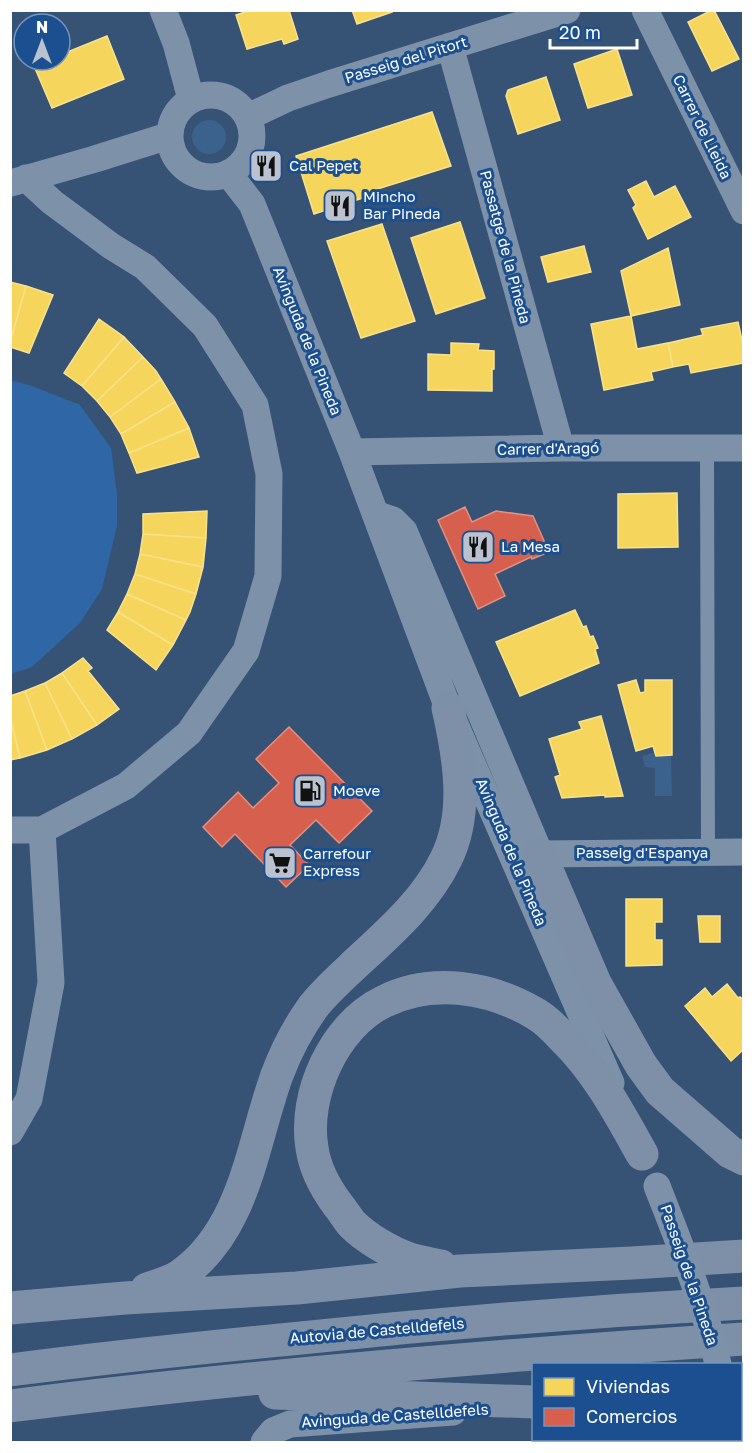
<svg xmlns="http://www.w3.org/2000/svg" width="754" height="1453" font-family="'Golos Text',sans-serif">
<rect width="100%" height="100%" fill="#365274"/>
<path fill="#2f66a5" d="M10,380L32,386L80,405L111,448L117,494V526L102,589L80,623L32,667L11,674Z"/>
<path fill="#3b618d" d="M192 137a17 17 0 1 1 34 0a17 17 0 1 1-34 0Z
M655,752L656,756L671,755L672,796H655V768L645,767L642,756Z"/>
<path fill="#f6d55c" stroke="#f9e28d" stroke-width="1.5" d="M251,10H289L298,39L284,44L282,39L247,49L236,15Z
M352,10H391L392,12L357,24Z
M712,10H714L739,59L712,71L688,22Z
M107,36L124,79L52,108L34,66L48,60H60V55Z
M617,49L632,95L588,108L574,64Z
M546,77L560,120L518,134L506,96L508,90Z
M432,112L451,166L371,191L372,195L314,214L296,156Z
M646,181L654,197L675,186L691,217L648,239L633,208L636,205L628,190Z
M460,222L485,298L436,314L411,238Z
M382,224L415,321L361,338L327,241Z
M584,246L591,272L548,282L541,257Z
M668,248L680,305L631,316L621,271Z
M10,282L26,286L10,343Z
M26,286L53,295L29,353L10,347V343Z
M631,316L637,349L668,343L673,367L651,372L653,380L604,390L591,324Z
M99,319L124,337L82,386L64,373Z
M738,322L744,349V363L691,373L689,364L673,367L668,343L703,335L701,329Z
M124,337L143,357L97,401L82,386Z
M451,343L479,344L478,350L494,351V369H492V391L428,390V354L451,355Z
M143,357L156,371L161,379L110,417L97,401Z
M161,379L175,402L121,434L110,417Z
M175,402L189,428L129,453L121,434Z
M189,428L199,457L137,473L129,453Z
M677,493L678,547L618,548V494Z
M207,511L206,538L143,534V514Z
M143,534L206,538L203,567L140,554Z
M140,554L203,567L196,594L135,574Z
M135,574L196,594L190,612L186,620L127,594Z
M127,594L186,620L173,645L118,612Z
M575,610L583,627L586,626L590,637L593,636L598,648L595,649L599,663L520,696L496,642Z
M118,612L173,645L156,670L107,630Z
M83,658L92,668L88,671L119,709L97,725L62,673Z
M62,673L97,725L72,739L45,683Z
M636,680L640,693L645,692V680H672V755L656,756L653,746L636,751L618,685Z
M45,683L72,739L47,750L25,691Z
M25,691L47,750L20,758L10,716V696Z
M10,716L20,758L10,760Z
M601,716L623,796L605,797V795L562,798L555,777L560,775L549,739L582,729L579,722Z
M626,899H662V922H655V940H662V965L626,966Z
M698,916H720V942H700Z
M727,984L738,998L740,997L744,1000V1041L742,1042L744,1044V1049L731,1061L685,1006L705,988L712,997Z"/>
<path fill="#d6604d" stroke="#e29082" stroke-width="1.5" d="M465,507L472,522L496,511L533,516L549,552L532,559L531,557L495,574L505,596L478,609L438,520Z
M289,727L372,811L339,843L316,820L290,845L309,865L286,887L235,834L222,847L203,827L238,792L253,808L279,783L256,759Z"/>
<g fill="none" stroke-linecap="round" stroke-linejoin="round">
<path stroke="#7d92a8" stroke-width="14" d="M707,448L708,852"/>
<path stroke="#7d92a8" stroke-width="27" d="M163,10L176,43L191,99
M645,10L744,211
M450,46L561,448
M170 136a41 41 0 1 1 82 0a41 41 0 1 1-82 0Z
M248,117L288,98L329,84L567,10
M228,173L252,204L352,452L448,708L611,1083
M11,183L95,159L168,136
M352,452L561,448H744
M375,514L393,520L404,531L540,854L744,852
M10,830H42L126,786L189,733L246,651L268,576L269,474L255,405L205,326L145,267L111,246L83,225L52,202L26,178
M10,1132L29,1099L51,983L42,830
M740,1396L744,1395
M596,1440L598,1442
M729,1440L730,1442
M264,1442L273,1431L290,1424L453,1412"/>
<path stroke="#7e90a7" stroke-width="33" d="M540,854L595,983L641,1065L660,1091L730,1152L744,1159
M441,1266C431,1264 420,1262 410,1259C391,1253 366,1238 352,1224C347,1218 343,1211 338,1205C326,1189 315,1169 312,1148C303,1095 334,1026 383,1002C432,977 491,987 536,1014C546,1020 555,1029 563,1038C597,1071 619,1113 642,1154
M147,1289C158,1285 171,1282 181,1275C245,1230 252,1144 277,1075C286,1051 298,1028 313,1007C324,993 338,980 351,968C385,936 425,903 446,859C469,813 459,757 448,708
M10,1308L125,1298L297,1288L460,1271L632,1263L744,1256
M10,1370C104,1358 197,1348 291,1339C441,1323 592,1311 744,1303
M275,1393L534,1402
M10,1406C254,1375 499,1355 744,1339"/>
<path stroke="#7d92a8" stroke-width="27" d="M657,1186C680,1245 704,1303 718,1364"/>
</g>
<defs>
<symbol id="restaurant-square" viewBox="-11 -11 22 22"><rect x="-9" y="-9" width="18" height="18" rx="4" fill="#b9c2ce" stroke="#1b4f8f"/><path d="M-5-6h1v4h1v-4h1v4h1v-4h1v5L-1.5 .5V6h-2V.5L-5-1ZM5-6V6H3V1.5H1.5Q1.5-4 5-6Z" fill="#111"/></symbol>
<symbol id="fuel-square" viewBox="-11 -11 22 22"><rect x="-9" y="-9" width="18" height="18" rx="4" fill="#b9c2ce" stroke="#1b4f8f"/><path d="M-5.5-6h7V0h2V4h1.3V-2.5L3-4.5l.8-.8L6-3V5H2.5V1h-1V6h-7ZM-4.2-4.7v3.2H.2V-4.7Z" fill="#111"/></symbol>
<symbol id="supermarket-square" viewBox="-11 -11 22 22"><rect x="-9" y="-9" width="18" height="18" rx="4" fill="#b9c2ce" stroke="#1b4f8f"/><path d="M-6-5.5h2.5l.6 2H6L4.5 2H-2.5L-4.4-4H-6ZM-1.5 3.2a1.3 1.3 0 1 0 .1 0ZM3 3.2a1.3 1.3 0 1 0 .1 0Z" fill="#111"/></symbol>
</defs>
<g fill-rule="evenodd">
<use href="#restaurant-square" x="247" y="147" width="38" height="38"/>
<use href="#restaurant-square" x="321" y="187" width="38" height="38"/>
<use href="#restaurant-square" x="459" y="528" width="38" height="38"/>
<use href="#fuel-square" x="291" y="772" width="38" height="38"/>
<use href="#supermarket-square" x="261" y="844" width="38" height="38"/>
</g>
<g text-anchor="middle" stroke-width="6" stroke-linejoin="round" paint-order="stroke">
<g font-size="15" fill="#fff" stroke="#1b4f8f">
<text transform="translate(406 60) rotate(-17)" y="5">Passeig del Pitort</text>
<text transform="translate(702 127) rotate(64)" y="5">Carrer de Lleida</text>
<text transform="translate(505 247) rotate(75)" y="5">Passatge de la Pineda</text>
<text transform="translate(307 341) rotate(68)" y="5">Avinguda de la Pineda</text>
<text transform="translate(548 449) rotate(-1)" y="5">Carrer d'Aragó</text>
<text transform="translate(511 852) rotate(67)" y="5">Avinguda de la Pineda</text>
<text x="642" y="858">Passeig d'Espanya</text>
<text transform="translate(689 1275) rotate(71)" y="5">Passeig de la Pineda</text>
<text transform="translate(377 1331) rotate(-5)" y="5">Autovia de Castelldefels</text>
<text transform="translate(395 1416) rotate(-4)" y="5">Avinguda de Castelldefels</text>
</g>
<g font-size="15" fill="#fff" stroke="#1b4f8f" text-anchor="start">
<text x="289" y="171">Cal Pepet</text>
<text x="363" y="202">Mincho<tspan x="363" dy="17">Bar Pineda</tspan></text>
<text x="501" y="552">La Mesa</text>
<text x="333" y="796">Moeve</text>
<text x="303" y="859">Carrefour<tspan x="303" dy="17">Express</tspan></text>
</g>
</g>
<rect width="754" height="1453" fill="none" stroke="#ffffff" stroke-width="24"/>
<rect x="532" y="1363" width="210" height="78" fill="#1b4f8f" stroke="#7695bc" stroke-width="1.5"/>
<rect x="544" y="1378" width="30" height="18" fill="#f6d55c" stroke="#7695bc" stroke-width="1.5"/>
<text x="586" y="1393" font-size="18" fill="#ffffff">Viviendas</text>
<rect x="544" y="1408" width="30" height="18" fill="#d6604d" stroke="#7695bc" stroke-width="1.5"/>
<text x="586" y="1423" font-size="18" fill="#ffffff">Comercios</text>
<g transform="translate(42 42)"><circle r="28" fill="#1b4f8f" stroke="#7695bc" stroke-width="1.5"/>
<path d="M0-4.5L10 22L0 15L-10 22Z" fill="#b9c2ce"/>
<text y="-9" font-size="16" font-weight="bold" text-anchor="middle" fill="#ffffff">N</text>
</g>
<path d="M550 39v9h87v-9" fill="none" stroke="#ffffff" stroke-width="3"/>
<text x="559" y="39" font-size="18" fill="#ffffff" stroke="#1b4f8f" stroke-width="4.5" paint-order="stroke">20 m</text>
</svg>
